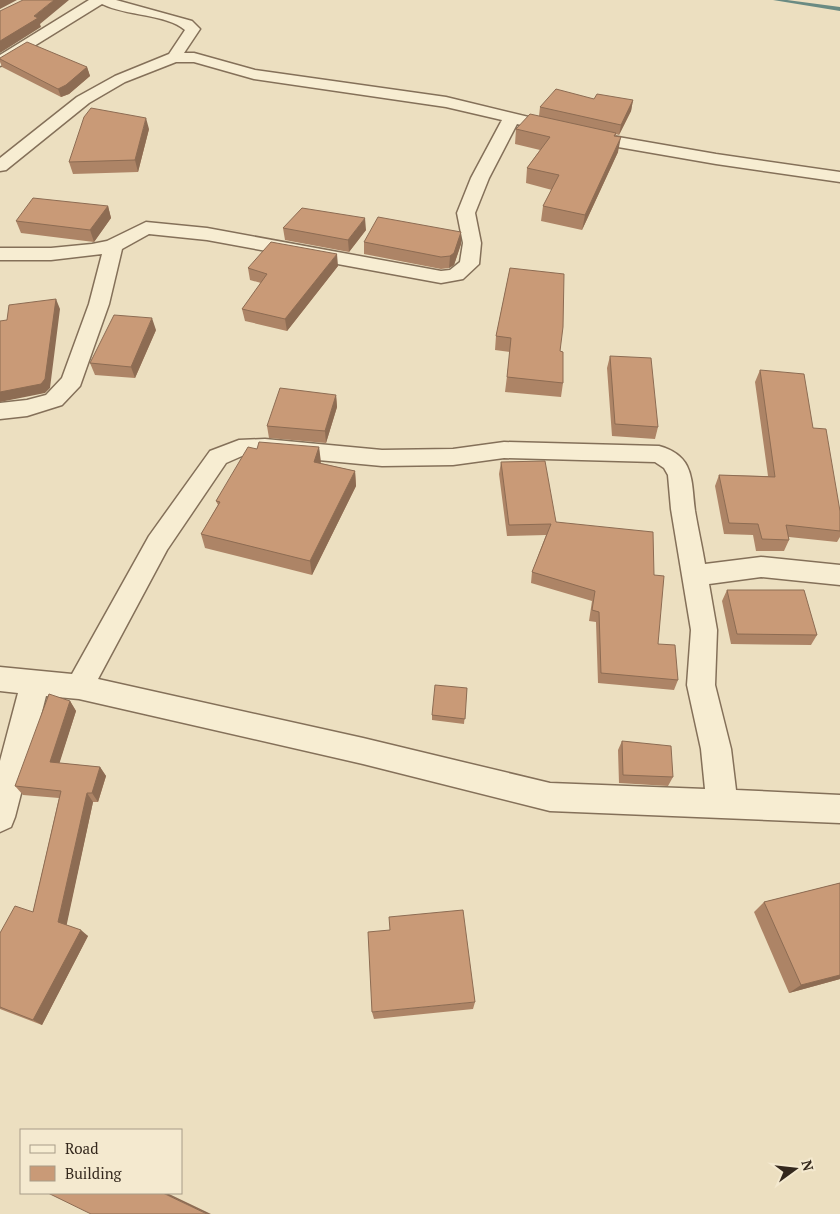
<svg xmlns="http://www.w3.org/2000/svg" width="840" height="1214" font-family="'PT Serif',serif">
<rect width="100%" height="100%" fill="#ecdfc0"/>
<g fill="none" stroke-linecap="round" stroke-linejoin="round">
<path fill="#6a8b83" fill-rule="evenodd" d="M773,0H787L840,7V11Z"/>
<defs>
<path id="street" d="M89,0H116L192,21L200,29L184,53H194L255,70L446,97L595,133L716,154L840,172V182L716,164L595,143L517,124L489,178L475,213L481,243L479,264L463,279L441,283L207,240L149,234L122,249L109,304L80,386L62,405L27,416L0,419V403L27,400L46,395L62,378L89,304L102,254L51,260H0V248H51L92,244L107,241L146,222L207,228L441,271L450,270L460,262L463,243L457,213L471,178L502,120L446,107L254,79L194,62H176L125,82L89,103L6,170L0,171V158L77,97L115,76L169,54L185,30C167,14 126,16 102,4L5,64L0,66V55Z
M265,439L382,450L453,449L504,442L659,446C695,456 691,480 695,511C698,529 702,546 705,564L761,557L840,565V585L761,577L709,584L717,630L715,685L731,749L736,790L840,795V823L550,811L363,764L79,699L46,696L15,817L11,827L0,832V761L18,693L0,691V667L72,674L149,536L210,451L239,440ZM265,455L382,466L453,465L504,458L655,462L664,468L668,475L671,509L691,630L687,685L701,749L705,789L550,783L363,738L98,679L167,550L226,463L242,456Z"/>
</defs>
<use href="#street" stroke="#847059" stroke-width="3"/>
<use href="#street" fill="#f7edd2" fill-rule="evenodd"/>
</g>
<path fill="#ad8466" d="M0,58L87,67L90,76L69,94L61,97L2,67L0,62Z
M594,99L633,100L631,111L619,135L616,134L618,152L582,230L541,221L543,206L552,190L526,183L527,168L540,150L515,144L516,129L539,116L540,107Z
M149,129L138,172L73,174L69,162Z
M108,206L111,218L94,242L21,233L16,221Z
M283,228L366,230L349,252L285,240Z
M364,242L461,244L454,265L449,268L441,269L364,254Z
M338,266L287,331L245,321L242,309L261,283L250,280L248,268Z
M510,268L560,351L563,383L561,397L505,392L510,352L495,350L496,336Z
M156,330L135,378L95,375L90,363Z
M610,356L658,427L655,439L612,436L607,368Z
M760,370L813,428L840,511V537L837,542L789,537V540L784,551H756L753,535L724,534L715,486L719,475L768,476L755,382Z
M336,395L337,407L326,443L269,438L267,426Z
M319,447L320,463L355,471L356,486L312,575L205,548L201,534L218,505L216,501L257,449Z
M501,462L556,522L654,575L658,644L678,680L674,690L598,683L596,622L589,621L592,601L531,583L532,572L546,535L507,536L499,474Z
M727,590L817,635L811,645L731,644L722,601Z
M467,688L464,724L432,720V715Z
M70,701L76,711L59,763L100,767L106,776L98,802H93L66,925L88,936L42,1025L0,1009V933L33,912L59,798L23,795L15,786Z
M622,741L673,777L668,786L619,783L618,750Z
M840,883V979L789,993L754,912L764,902Z
M475,1002L473,1009L374,1019L372,1012Z"/>
<path fill="#8d6c53" d="M0,0H17L0,9Z
M54,0H69L40,24L41,27L0,53V41L34,16Z
M87,67L90,76L69,94L61,97L58,89Z
M633,100L631,111L619,135L621,125Z
M146,118L149,129L138,172L135,160Z
M621,137L618,152L582,230L585,215Z
M108,206L111,218L94,242L90,230Z
M365,218L366,230L349,252L348,240Z
M461,232V244L454,265L449,268L450,256Z
M337,254L338,266L287,331L285,319Z
M56,299L60,309L50,388L45,393L0,402V392Z
M152,318L156,330L135,378L131,367Z
M336,395L337,407L326,443L325,431Z
M319,447L321,462L316,477L314,462Z
M355,471L356,486L312,575L310,561Z
M70,701L76,711L57,771L50,762Z
M100,767L106,776L98,802L92,793Z
M87,793L93,802L66,928L58,922Z
M81,930L88,936L42,1025L33,1020Z
M840,975V979L789,993L801,985Z
M163,1193H167L211,1214H207Z"/>
<path fill="#c99a77" stroke="#8d6c53" d="M23,0H54L34,16L38,18L0,41V11Z
M27,42L87,67L66,85L58,89L0,59V58Z
M556,89L594,99L597,94L633,100L621,125L540,107Z
M91,108L146,118L135,160L69,162L84,117Z
M530,114L616,133L614,136L621,137L585,215L543,206L559,175L527,168L550,137L516,129Z
M33,198L108,206L90,230L16,221Z
M302,208L365,218L348,240L283,228Z
M378,217L461,232L454,253L450,256L441,257L364,242Z
M271,242L337,254L285,319L242,309L267,274L248,268Z
M510,268L564,274L563,327L560,351L563,352V383L507,377L511,338L496,336Z
M56,299L45,379L41,384L0,392V321L7,320L9,305Z
M114,315L152,318L131,367L90,363Z
M610,356L651,358L658,427L615,424Z
M760,370L804,374L813,428L826,429L840,511V531L786,525L789,540L762,539L758,524L729,523L719,475L775,477Z
M280,388L336,395L325,431L267,426Z
M259,442L319,447L314,462L355,471L310,561L201,534L220,502L216,501L248,447L257,449Z
M545,461L556,522L653,532L654,575L664,576L658,644L675,645L678,680L601,673L599,612L592,610L595,591L532,572L551,524L509,525L501,462Z
M727,590H804L817,635L737,634Z
M435,685L467,688L465,719L432,715Z
M49,694L70,701L50,762L100,767L92,793H87L58,922L81,930L33,1020L0,1007V933L15,906L33,912L61,791L15,786Z
M622,741L671,746L673,777L623,775Z
M840,883V975L801,985L764,902Z
M463,910L475,1002L372,1012L368,932L390,930L389,917Z
M48,1193H163L207,1214H91Z"/>
<rect x="20" y="1129" width="162" height="65" fill="#f4e9cf" stroke="#a79c88"/>
<rect x="30" y="1145" width="25" height="8" fill="#f7edd2" stroke="#a79c88"/>
<text x="65" y="1154" font-size="15" fill="#34281d">Road</text>
<rect x="30" y="1166" width="25" height="15" fill="#c99a77" stroke="#a79c88"/>
<text x="65" y="1179" font-size="15" fill="#34281d">Building</text>
<g transform="translate(795 1169) rotate(75)" stroke="#f4e9cf" stroke-width="4" paint-order="stroke">
<path d="M0-4L9 19L0 12L-9 19Z" fill="#34281d"/>
<text y="-8" font-size="14" font-weight="bold" text-anchor="middle" fill="#34281d">N</text>
</g>
</svg>
